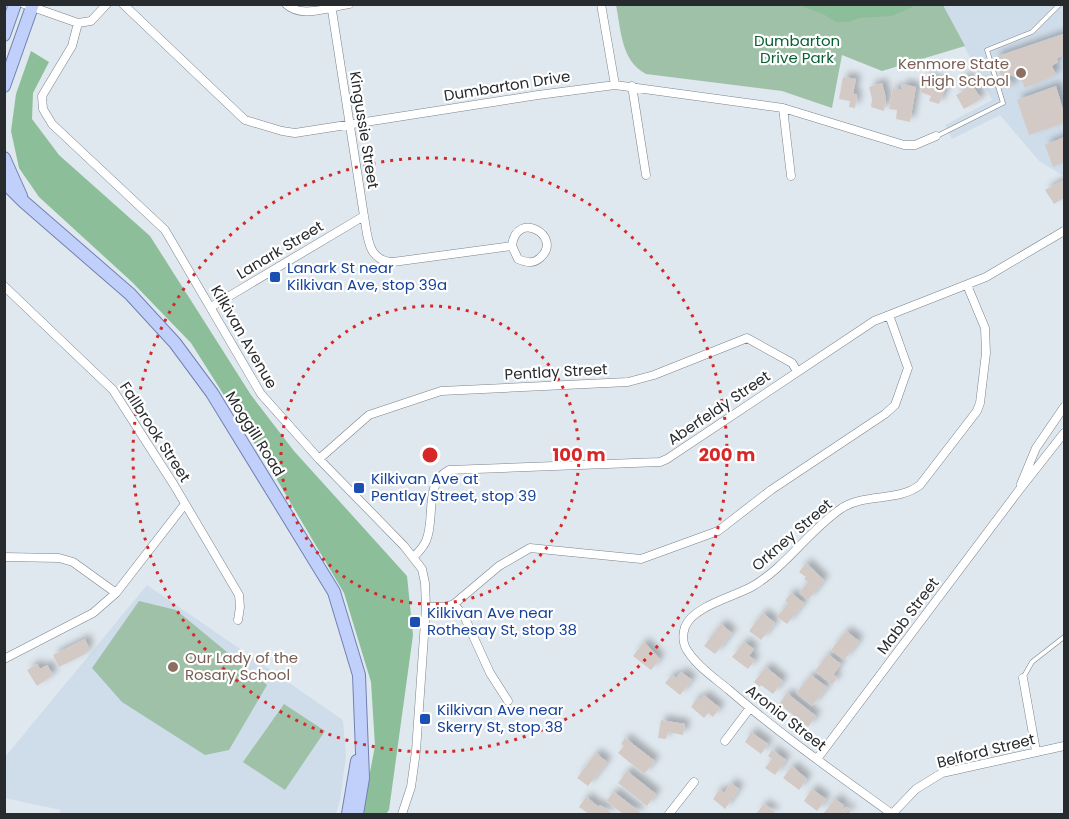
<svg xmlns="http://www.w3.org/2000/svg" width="1069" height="819" font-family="Poppins,sans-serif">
<defs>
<filter id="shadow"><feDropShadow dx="5" dy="-5" stdDeviation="3" flood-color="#0004"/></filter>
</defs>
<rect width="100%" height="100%" fill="#e0e8ef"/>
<path fill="#cfdce9" d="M943,5H1064V176L1039,161L1000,115L952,139L945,125L992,100Z
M147,585L343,720L346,756L340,800L336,814H86L84,813L83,814H59L61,810L5,798V757Z"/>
<path fill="#9ec1a8" d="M616,5H943L965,46L882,71L842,55L832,108L782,91L646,74C621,61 621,30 616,5Z
M139,601L176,610L267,685L229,750L205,755L122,702L92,668Z
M284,704L325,731L285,790L243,762Z"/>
<path fill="#8cbe9a" d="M799,5H914L912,7L892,16L859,18L848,22H836L823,14Z
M31,51L49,62L33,93L32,119L59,155L150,236L251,395L294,451L407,576L413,635L389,810L386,814H362L375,746L371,682L344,593L270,468L191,343L132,282L39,197L19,168L11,131L16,94Z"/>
<path fill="#d4cac5" filter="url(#shadow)" d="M1063,34L1064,62L1062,56L1057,58L1058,62L1052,66L1056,75L1025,88L1019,75L1014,77L1011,75L1008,76L1013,86L1005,89L995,57Z
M967,76L981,99L964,109L956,95L965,90L959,81Z
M843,77L856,79L853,94L857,95L855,108L849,107L850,101L839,99Z
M926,77L947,84L939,104L929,101L931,96L920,92Z
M882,83L886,98L884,111L871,107L872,99L869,87Z
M902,84L916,87L910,122L896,119L897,110L889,109L893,88L901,90Z
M1056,86L1064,113V123L1029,135L1017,100Z
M1064,137V162L1053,167L1045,145Z
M1064,180V198L1054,204L1045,190Z
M806,563L824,580L808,600L799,593L808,582L804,579L806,577L799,572Z
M791,593L804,603L787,624L777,617L788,603L785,601Z
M763,613L775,623L761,640L749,631Z
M721,624L732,633L715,654L704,646Z
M846,631L859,641L844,660L831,650Z
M85,639L89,648L85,650L87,653L59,667L53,655Z
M644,642L660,659L651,670L633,656Z
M744,642L754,649L749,656L755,660L748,669L732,657Z
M828,654L841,664L833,675L837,678L832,685L815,671Z
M37,664L40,669L47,665L53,675L37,686L27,670Z
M766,667L783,681L773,694L761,685L760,687L754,682Z
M681,672L692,680L680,695L665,683L672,675L676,678Z
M811,675L827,687L812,706L796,693Z
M787,693L816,716L808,727L779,704Z
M704,695L720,708L713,717L708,713L704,718L691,707L697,698L700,700Z
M661,720L685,724L683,735L668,732L666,739L658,738Z
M751,732L768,744L761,754L745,742Z
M625,738L655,761L644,774L618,753L624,746L621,744Z
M772,750L786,760L775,775L765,768L772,759L768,756Z
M596,753L607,762L588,786L577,778Z
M792,766L807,779L799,790L783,778Z
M627,771L656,794L647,806L618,783Z
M731,783L739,789L725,809L713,799L719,790L724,793Z
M812,789L826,799L817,811L804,801Z
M614,792L640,812L638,814H623L606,801Z
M586,797L599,807L600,805L613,814H589L579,807Z
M835,799L844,805L841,809L843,811L846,807L851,811L849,814H823Z
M764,804L775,812L773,814H756Z"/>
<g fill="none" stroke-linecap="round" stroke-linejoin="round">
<defs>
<path id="lane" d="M937,136L1003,103L987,50L1032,32L1060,4
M1023,678L1032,662L1064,637"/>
<path id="street" d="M24,4L78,23
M107,4L91,21L78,23L72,46L42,96L43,109L52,124L165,230L261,394L319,459L404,546L422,569L425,583L426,607L416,751L411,787L402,814
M123,4L245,120L282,131L295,133L538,95L615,85L783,108L904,145H915L936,136
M286,4C301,19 330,7 349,4
M331,4L364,216C368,237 367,261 393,262L512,246C516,209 563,236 541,257C534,264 527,263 518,259L512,246
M601,4L615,85
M632,86L646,175
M783,108L791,176
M4,286L113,390L174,485L239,595L240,607L238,620
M211,307L364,216
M319,459L369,415L441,391L628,382L654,375L747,338L792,363L797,371
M1021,484L1036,448L1064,407
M4,557L59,558L73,562L116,593
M414,557C418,552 423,548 426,541C436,518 423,484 449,470L660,462L667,459L874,321L986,277L1064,231
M454,604L464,616L490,673L508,701
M426,607H446L454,604L499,566L530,548L641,559L718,531L771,490L885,414L895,405L908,368L889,315
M4,659L93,613L116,593L185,504
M1023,678L1036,751
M725,741L750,708
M817,759L1020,489L1064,433
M669,814L694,782
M892,814C837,774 781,735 729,690C716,679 699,668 689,653C683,646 682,636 685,627C693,606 734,597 753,586C787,566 809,530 842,508C866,493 898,502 920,485L977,411L980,403L986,353L985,328L967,285
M892,814L916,789L942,773L1064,746"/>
<path id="primary" d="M4,35L15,4
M4,86L33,4
M4,158L21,196
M4,182L24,202L130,294L175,343L212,393L334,592L359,675L363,778L357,814
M348,814L357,761"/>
</defs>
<use href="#lane" stroke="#7c838a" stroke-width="5"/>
<use href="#street" stroke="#7c838a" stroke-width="9"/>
<use href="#primary" stroke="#7181b1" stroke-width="14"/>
<use href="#lane" stroke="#fff" stroke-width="4"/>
<use href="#street" stroke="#fff" stroke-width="8"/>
<use href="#primary" stroke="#c1d0fb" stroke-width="12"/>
</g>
<g fill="none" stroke="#d62828" stroke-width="3" stroke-dasharray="3 6">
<circle cx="430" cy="455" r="149"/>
<circle cx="430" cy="455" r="297"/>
</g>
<g fill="#8d6e63" stroke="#fff" stroke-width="2">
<circle cx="1021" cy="73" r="6"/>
<circle cx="173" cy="667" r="6"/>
</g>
<g fill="#1a4fb4" stroke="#fff" stroke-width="2">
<rect x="269" y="271" width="12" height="12" rx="3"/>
<rect x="353" y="482" width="12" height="12" rx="3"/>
<rect x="409" y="616" width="12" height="12" rx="3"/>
<rect x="419" y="713" width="12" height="12" rx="3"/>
</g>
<g text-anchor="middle" stroke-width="4.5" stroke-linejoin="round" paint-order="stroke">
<g font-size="15" fill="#095e32" stroke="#fff">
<text x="797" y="46">Dumbarton<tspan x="797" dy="17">Drive Park</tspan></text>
</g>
<g font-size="15" fill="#785e54" stroke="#fff" text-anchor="end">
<text x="1009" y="69">Kenmore State<tspan x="1009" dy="17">High School</tspan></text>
<text x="185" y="663" text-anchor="start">Our Lady of the<tspan x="185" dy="17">Rosary School</tspan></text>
</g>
<g font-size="15" fill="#282b2e" stroke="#fff">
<text transform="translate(507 86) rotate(-9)" y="5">Dumbarton Drive</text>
<text transform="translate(364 130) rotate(81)" y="5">Kingussie Street</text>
<text transform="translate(280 250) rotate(-31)" y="5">Lanark Street</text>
<text transform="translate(244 337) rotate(60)" y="5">Kilkivan Avenue</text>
<text transform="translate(556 372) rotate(-3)" y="5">Pentlay Street</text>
<text transform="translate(719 408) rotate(-34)" y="5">Aberfeldy Street</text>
<text transform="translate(155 432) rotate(57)" y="5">Fallbrook Street</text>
<text transform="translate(255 434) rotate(58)" y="5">Moggill Road</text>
<text transform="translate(792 535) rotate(-41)" y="5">Orkney Street</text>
<text transform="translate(908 616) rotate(-53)" y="5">Mabb Street</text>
<text transform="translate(786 718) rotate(38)" y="5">Aronia Street</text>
<text transform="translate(986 751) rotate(-14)" y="5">Belford Street</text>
</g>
<g font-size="15" fill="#164399" stroke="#fff" text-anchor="start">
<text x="287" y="273">Lanark St near<tspan x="287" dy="17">Kilkivan Ave, stop 39a</tspan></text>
<text x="371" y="484">Kilkivan Ave at<tspan x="371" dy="17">Pentlay Street, stop 39</tspan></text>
<text x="427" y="618">Kilkivan Ave near<tspan x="427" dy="17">Rothesay St, stop 38</tspan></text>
<text x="437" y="715">Kilkivan Ave near<tspan x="437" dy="17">Skerry St, stop 38</tspan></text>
</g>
</g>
<circle cx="430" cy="455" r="9" fill="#d62828" stroke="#fff" stroke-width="3"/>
<g font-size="18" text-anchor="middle" font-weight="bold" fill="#d62828" stroke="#fff" stroke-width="4.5" stroke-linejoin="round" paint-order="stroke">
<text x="579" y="461">100 m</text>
<text x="727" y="461">200 m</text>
</g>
<rect width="1069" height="819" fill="none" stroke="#282b2e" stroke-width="12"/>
</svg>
